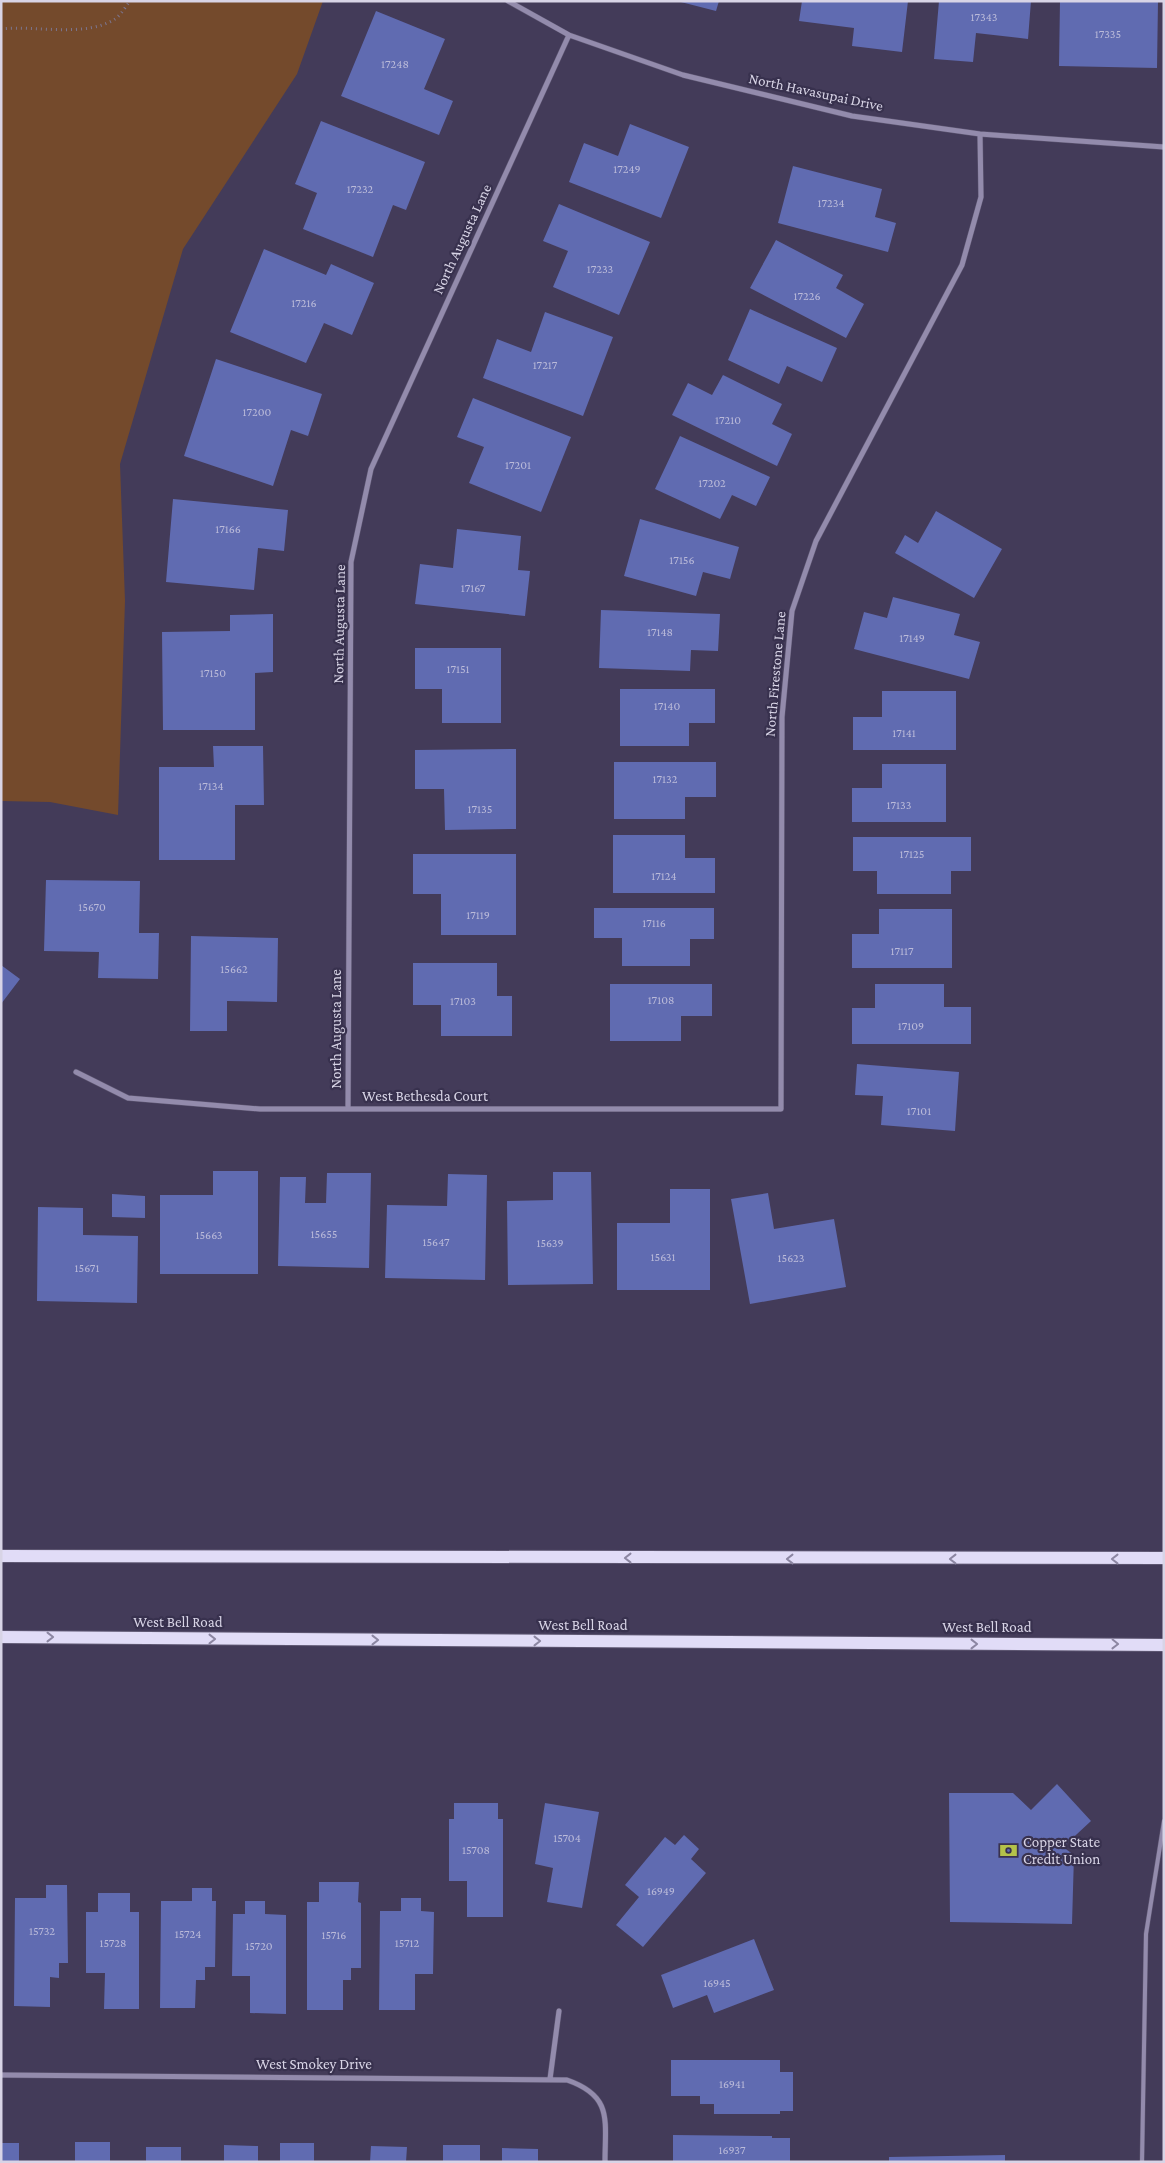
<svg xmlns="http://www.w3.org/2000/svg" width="1165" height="2163" font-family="'Crimson Pro',serif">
<rect width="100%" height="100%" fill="#433b59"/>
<path fill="#744a2c" d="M1,1H323L297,74L183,249L120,464L125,601L118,815L50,802L1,801Z"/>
<path fill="#606bb1" d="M677,1H719L716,11Z
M802,1H908L902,52L852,46L854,28L799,21Z
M939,1H1031L1028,39L976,33L973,62L934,59Z
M1060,1H1158L1157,68L1059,66Z
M376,11L445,39L424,89L453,101L439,135L341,96Z
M321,121L425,162L406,210L393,205L373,257L303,229L317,193L295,184Z
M630,124L689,147L661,218L569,182L584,143L618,156Z
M793,166L882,189L875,217L896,223L888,252L778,223Z
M559,204L650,242L619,315L553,287L568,251L543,241Z
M776,240L843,275L836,288L864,304L846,338L750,288Z
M264,249L326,275L331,264L374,283L352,335L324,323L306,363L230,332Z
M750,309L837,348L822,382L787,366L779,384L728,360Z
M545,312L613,337L583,416L483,378L497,339L531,352Z
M216,359L322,394L308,436L291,430L273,486L184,456Z
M723,375L782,404L772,424L792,434L777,466L672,415L688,383L712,395Z
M473,398L571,437L541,512L469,483L484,447L457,437Z
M680,436L770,477L756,506L732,495L720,519L655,489Z
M173,499L288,510L284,551L258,548L254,590L166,582Z
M936,511L1002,549L974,598L895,553L905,535L918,543Z
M640,519L739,547L730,579L703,572L696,596L624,576Z
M457,529L521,536L518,570L530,571L525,616L415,604L420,564L453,568Z
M893,597L960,614L954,635L980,642L969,679L854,649L864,612L887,618Z
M601,610L720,614L718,651L691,650L690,671L599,668Z
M273,614V672L255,673V730H163L162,632L230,631V615Z
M415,648H501V723H442V689H415Z
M620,689H715V723H689V746H620Z
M882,691H956V750H853V717H882Z
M213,746H263L264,805H235V860H159V767H214Z
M516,749V829L445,830L444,789H415V750Z
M614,762H716V797H685V819H614Z
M882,764H946V822H852V788H882Z
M613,835H685V858H715V893H613Z
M853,837H971V871H951V894H877V871H853Z
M413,854H516V935H441V894H413Z
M46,880L140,881L139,933H159L158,979L98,978L99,952L44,951Z
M594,908H714V939H690V966H622V938H594Z
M879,909H952V968H852V934H879Z
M191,936L278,938L277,1002L227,1001V1031H190Z
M413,963H497V996H512V1036H441V1005H413Z
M1,965L20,979L1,1004Z
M610,984H712V1016H681V1041H610Z
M875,984H944V1007H971V1044H852V1008H875Z
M857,1064L959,1072L955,1131L881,1125L883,1096L855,1095Z
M213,1171H258V1274H160V1195H213Z
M553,1172H591L593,1284L508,1285L507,1201L553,1200Z
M327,1173H371L369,1268L278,1266L280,1177H306L305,1203H326Z
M448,1174L487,1175L485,1280L385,1278L387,1205L447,1206Z
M670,1189H710V1290H617V1223H670Z
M768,1193L774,1229L834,1219L846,1287L750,1304L731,1199Z
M112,1194L145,1196V1218L112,1217Z
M38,1207L83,1208V1235L138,1236L137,1303L37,1301Z
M1057,1784L1091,1821L1063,1847L1074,1855L1072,1924L950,1922L949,1793H1013L1031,1810Z
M454,1803H498V1819H503V1917H467V1881H449V1819H454Z
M545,1803L599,1812L582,1908L547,1902L553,1868L535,1864Z
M684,1835L699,1849L691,1859L706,1873L643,1947L616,1925L639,1897L625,1885L665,1837L675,1845Z
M319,1882H359L358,1902L361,1903V1968H351V1980H343V2010H307V1902H319Z
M46,1885H67L68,1963H59V1978L50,1977V2007L14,2006L15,1898H46Z
M192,1888H212V1901H216L215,1967H205V1980H196L195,2008H160L161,1901H192Z
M98,1893H130V1912H139V2009H104L105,1973H86V1912H98Z
M401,1898H421V1911L434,1912L433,1974H415V2010H379L380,1911H401Z
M245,1901H265V1914L286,1915V2014L250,2013V1976H232L233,1914H245Z
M754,1939L774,1990L714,2013L707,1995L673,2008L661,1975Z
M671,2060H780V2072H793V2111H780V2114H714V2104H700V2096H671Z
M673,2135L772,2136V2138H790V2162H673Z
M75,2142H110V2162H75Z
M1,2143H19V2162H1Z
M280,2143H314V2162H280Z
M224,2145L258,2146V2162H224Z
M443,2145H480V2162H443Z
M371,2146L407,2147L406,2162H370Z
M146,2147H181V2162H146Z
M502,2148L538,2149V2162H502Z
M1005,2155V2162H889V2157Z"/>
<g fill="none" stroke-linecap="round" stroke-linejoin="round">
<defs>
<path id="service" d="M1142,2162L1146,1934L1164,1821"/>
<path id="minor" d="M508,1L569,35L683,75L852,116L980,134L1164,147
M76,1072L128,1098L260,1109H781L782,717L792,611L816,541L962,265L981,197L980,134
M348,1109L351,562L371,469L569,35
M1,2075L567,2080C613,2096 605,2120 605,2162
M550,2079L559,2011"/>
<path id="primary" d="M1,1556L1164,1558
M1,1637L1164,1645"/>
</defs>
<use href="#service" stroke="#5e5772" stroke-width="5"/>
<use href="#minor" stroke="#5e5772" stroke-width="6"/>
<use href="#primary" stroke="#5e5772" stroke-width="14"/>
<path stroke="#7c758f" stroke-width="3" stroke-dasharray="1 4" stroke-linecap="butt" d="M1,29C36,25 85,38 115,19C121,15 126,6 130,1"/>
<use href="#service" stroke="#938bac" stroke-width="4"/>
<use href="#minor" stroke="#938bac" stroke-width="5"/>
<use href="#primary" stroke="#e1dcf7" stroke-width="12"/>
</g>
<defs><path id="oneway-chevron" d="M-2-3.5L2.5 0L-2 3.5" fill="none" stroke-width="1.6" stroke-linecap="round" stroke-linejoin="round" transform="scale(1.25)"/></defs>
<g stroke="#8c86a2">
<use href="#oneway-chevron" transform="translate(628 1558) rotate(-180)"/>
<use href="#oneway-chevron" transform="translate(790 1559) rotate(-180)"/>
<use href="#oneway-chevron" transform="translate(953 1559) rotate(-180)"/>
<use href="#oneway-chevron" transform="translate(1115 1559) rotate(180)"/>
<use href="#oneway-chevron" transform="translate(50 1637)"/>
<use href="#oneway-chevron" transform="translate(212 1639)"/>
<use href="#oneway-chevron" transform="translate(375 1640)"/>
<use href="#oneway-chevron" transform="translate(537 1641)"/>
<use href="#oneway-chevron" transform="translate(974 1644)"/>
<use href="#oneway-chevron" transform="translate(1115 1644) rotate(1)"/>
</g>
<defs>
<symbol id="bank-bare" viewBox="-9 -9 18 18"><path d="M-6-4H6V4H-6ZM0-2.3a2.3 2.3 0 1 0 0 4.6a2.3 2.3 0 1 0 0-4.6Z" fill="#b4c24a" stroke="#38314e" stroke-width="2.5" paint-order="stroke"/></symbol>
</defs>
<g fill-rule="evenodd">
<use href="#bank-bare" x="996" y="1838" width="25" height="25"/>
</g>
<g text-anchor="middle" stroke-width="4.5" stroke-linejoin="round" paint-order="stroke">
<g font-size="12" fill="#babad9">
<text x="984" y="21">17343</text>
<text x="1108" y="38">17335</text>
<text x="395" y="68">17248</text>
<text x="627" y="173">17249</text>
<text x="360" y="193">17232</text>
<text x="831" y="207">17234</text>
<text x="600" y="273">17233</text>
<text x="807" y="300">17226</text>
<text x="304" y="307">17216</text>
<text x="545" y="369">17217</text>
<text x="257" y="416">17200</text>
<text x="728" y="424">17210</text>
<text x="518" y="469">17201</text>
<text x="712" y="487">17202</text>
<text x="228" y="533">17166</text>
<text x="682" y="564">17156</text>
<text x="473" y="592">17167</text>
<text x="660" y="636">17148</text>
<text x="912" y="642">17149</text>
<text x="458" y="673">17151</text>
<text x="213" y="677">17150</text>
<text x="667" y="710">17140</text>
<text x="904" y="737">17141</text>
<text x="665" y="783">17132</text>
<text x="211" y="790">17134</text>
<text x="899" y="809">17133</text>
<text x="480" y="813">17135</text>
<text x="912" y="858">17125</text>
<text x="664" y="880">17124</text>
<text x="92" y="911">15670</text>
<text x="478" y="919">17119</text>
<text x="654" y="927">17116</text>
<text x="902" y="955">17117</text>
<text x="234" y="973">15662</text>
<text x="661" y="1004">17108</text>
<text x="463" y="1005">17103</text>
<text x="911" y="1030">17109</text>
<text x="919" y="1115">17101</text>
<text x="324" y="1238">15655</text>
<text x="209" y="1239">15663</text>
<text x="436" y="1246">15647</text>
<text x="550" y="1247">15639</text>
<text x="663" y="1261">15631</text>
<text x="791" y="1262">15623</text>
<text x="87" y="1272">15671</text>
<text x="567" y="1842">15704</text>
<text x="476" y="1854">15708</text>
<text x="661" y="1895">16949</text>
<text x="42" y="1935">15732</text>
<text x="188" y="1938">15724</text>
<text x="334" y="1939">15716</text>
<text x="113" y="1947">15728</text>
<text x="407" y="1947">15712</text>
<text x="259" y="1950">15720</text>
<text x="717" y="1987">16945</text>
<text x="732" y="2088">16941</text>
<text x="732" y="2154">16937</text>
</g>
<g font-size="15" fill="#d8d4e6" stroke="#38314e">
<text transform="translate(816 92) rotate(12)" y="5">North Havasupai Drive</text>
<text transform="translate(462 239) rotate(-65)" y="5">North Augusta Lane</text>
<text transform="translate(339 624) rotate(-89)" y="5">North Augusta Lane</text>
<text transform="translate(775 674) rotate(-85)" y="5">North Firestone Lane</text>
<text transform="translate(336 1029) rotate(-90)" y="5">North Augusta Lane</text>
<text x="425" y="1101">West Bethesda Court</text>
<text x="178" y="1627">West Bell Road</text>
<text x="583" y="1630">West Bell Road</text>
<text x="987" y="1632">West Bell Road</text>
<text x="314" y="2069">West Smokey Drive</text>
</g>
<g font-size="15" fill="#d8d4e6" stroke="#38314e" text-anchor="start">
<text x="1023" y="1847">Copper State<tspan x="1023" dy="17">Credit Union</tspan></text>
</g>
</g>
<rect width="1165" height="2163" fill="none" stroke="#d8d4e6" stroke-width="5"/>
</svg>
